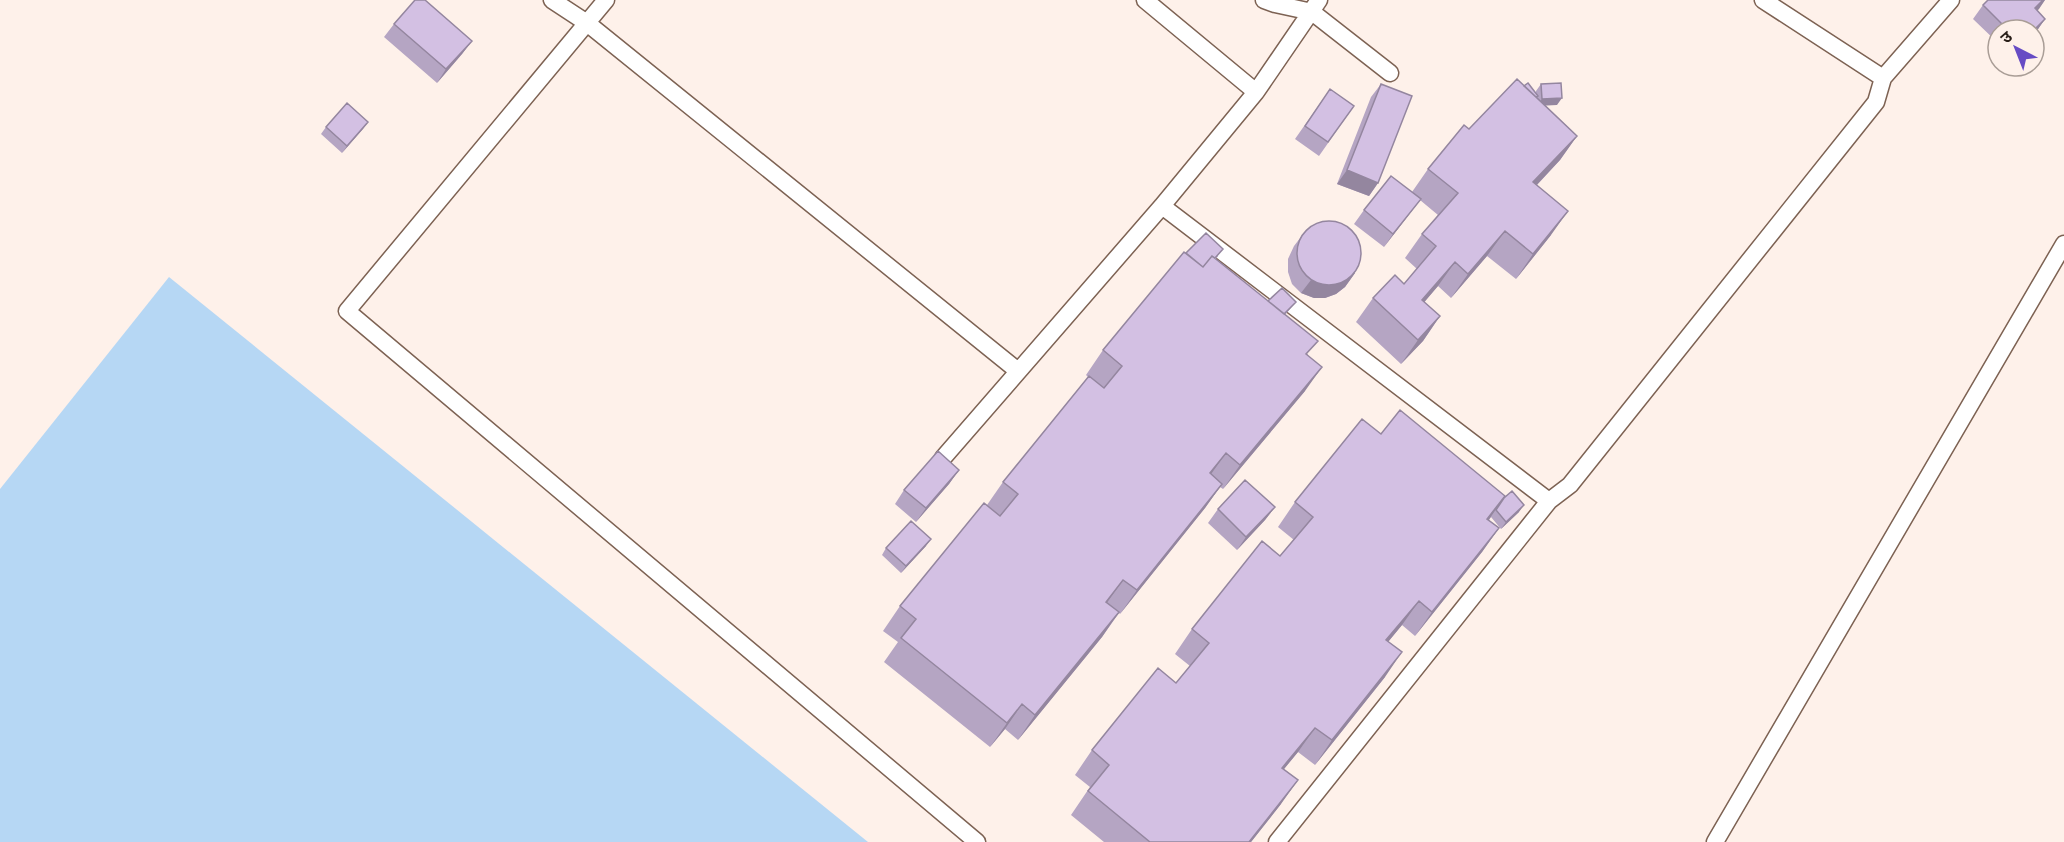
<svg xmlns="http://www.w3.org/2000/svg" width="2064" height="842" font-family="Ubuntu,'Noto Sans Devanagari',sans-serif">
<rect width="100%" height="100%" fill="#fef1ea"/>
<path fill="#b6d7f4" d="M169,277L868,842H0V489Z"/>
<g fill="none" stroke-linecap="round" stroke-linejoin="round">
<defs>
<path id="lane" d="M552,0L587,23L1018,371
M606,0L347,311L977,842
M1145,0L1256,92
M1264,0L1275,4L1312,12L1390,73
M1763,0L1883,78
M1162,206L1549,501
M943,458L1162,206L1256,92L1319,0
M1277,842L1549,501L1570,485L1876,102L1883,78L1951,0
M1715,842L2064,244"/>
</defs>
<use href="#lane" stroke="#7d6253" stroke-width="19"/>
<use href="#lane" stroke="#fff" stroke-width="16"/>
</g>
<path fill="#b5a5c3" d="M1988,0H2045L2037,10L2045,19L2036,32L2034,30H1998V43L1973,19L1983,5Z
M394,24L472,41L462,54L437,83L384,37Z
M1381,84L1378,183L1369,196L1337,184L1371,97Z
M1541,84L1557,105H1545L1577,136L1560,160L1537,185L1551,235L1516,279L1487,256L1451,298L1438,286L1424,302L1440,316L1423,341L1401,364L1356,322L1373,298L1404,284L1417,269L1405,258L1422,234L1438,215L1420,200L1384,247L1354,224L1364,210L1412,192L1428,169L1469,129L1524,86L1536,94V91Z
M1330,89L1354,106L1319,156L1295,139Z
M368,122L342,153L321,134L326,127Z
M1304,233L1355,273L1345,287L1336,294L1325,298H1314L1301,293L1292,284L1288,272V259L1294,246Z
M1186,253L1218,256L1216,259L1268,301L1296,302L1285,315L1308,355L1305,391L1223,489L1220,487L1205,508L1120,614L1119,613L1102,637L1018,740L1005,729L990,747L884,662L898,642L883,631L900,606L987,505L1003,482L1088,377L1086,375L1103,350Z
M1381,434L1519,512L1501,529L1491,517L1489,520L1499,528L1482,552L1415,636L1402,625L1388,642L1385,677L1315,765L1298,752L1284,769L1281,804L1251,842H1104L1071,815L1090,787L1075,775L1092,750L1176,683L1190,666L1175,654L1192,629L1280,556L1294,540L1278,527L1295,502Z
M959,470L949,484L916,522L895,504L904,490Z
M1275,507L1265,520L1237,550L1208,523L1218,509Z
M926,546L901,573L882,555L886,548Z"/>
<path fill="#94869f" d="M2043,0H2045L2039,9L2026,22L2035,8Z
M2045,19L2036,32L2034,34V30Z
M472,41L462,54L437,83L446,69Z
M1562,98L1557,105L1537,106L1542,99Z
M368,122L363,129L342,153L347,146Z
M1577,136L1560,160L1516,207L1533,182Z
M1347,170L1378,183L1369,196L1337,184Z
M1421,199L1411,212L1384,247L1393,234Z
M1568,211L1551,235L1516,279L1533,254Z
M1505,231L1487,256L1451,298L1468,274Z
M1455,262L1438,286L1405,325L1422,300Z
M1355,273L1345,287L1336,294L1325,298H1314L1301,293L1311,280Z
M1440,316L1423,341L1401,364L1418,340Z
M1322,367L1305,391L1223,489L1240,465Z
M1226,453L1209,477L1210,473Z
M959,470L949,484L916,522L926,508Z
M1222,484L1205,508L1120,614L1137,590Z
M1505,496L1488,521L1487,519Z
M1524,505L1519,512L1501,529L1506,522Z
M1275,507L1265,520L1237,550L1246,537Z
M1499,528L1482,552L1415,636L1432,612Z
M931,539L926,546L901,573L906,566Z
M1123,580L1106,604V602Z
M1419,601L1402,625L1369,665L1386,640Z
M1119,612L1102,637L1018,740L1035,715Z
M1402,652L1385,677L1315,765L1332,740Z
M1022,704L1005,729L990,747L1007,723Z
M1315,728L1298,752L1265,792L1282,768Z
M1298,780L1281,804L1251,842H1249Z"/>
<path fill="#d3c0e3" stroke="#94869f" stroke-width="1.5" d="M415,0H425L472,41L446,69L394,24Z
M1988,0H2043L2035,8L2045,19L2034,30H2008L1983,5Z
M1517,79L1577,136L1533,182L1568,211L1533,254L1505,231L1468,274L1455,262L1422,300L1440,316L1418,340L1373,298L1395,275L1404,284L1436,246L1422,234L1458,193L1428,169L1464,125L1469,129Z
M1528,83L1538,96L1536,97L1524,86Z
M1561,83L1562,98L1542,99L1541,84Z
M1381,84L1412,96L1378,183L1347,170Z
M1330,89L1354,106L1328,142L1305,126Z
M347,103L368,122L347,146L326,127Z
M1391,176L1421,199L1393,234L1364,210Z
M1297 253a32 32 0 1 1 64 0a32 32 0 1 1-64 0Z
M1206,233L1223,249L1215,258L1212,256L1203,267L1186,253Z
M1184,252L1203,267L1212,256L1318,341L1306,354L1322,367L1240,465L1226,453L1210,473L1222,484L1137,590L1123,580L1106,602L1119,612L1035,715L1022,704L1007,723L901,638L916,619L900,606L984,503L1000,516L1018,494L1003,482L1089,376L1104,388L1122,366L1103,350Z
M1282,288L1296,302L1284,314L1268,301Z
M1400,410L1505,496L1487,519L1499,528L1432,612L1419,601L1386,640L1402,652L1332,740L1315,728L1282,768L1298,780L1249,842H1150L1088,791L1109,765L1092,750L1158,668L1176,683L1209,643L1192,629L1262,541L1280,556L1313,517L1295,502L1362,419L1381,434Z
M938,451L959,470L926,508L904,490Z
M1245,480L1275,507L1246,537L1218,509Z
M1512,491L1524,505L1506,522L1496,510L1504,498Z
M911,521L931,539L906,566L886,548Z"/>
<g transform="translate(2016 48) rotate(318)"><circle r="28" fill="#fef1ea" stroke="#a99d96" stroke-width="1.5"/>
<path d="M0-4.5L10 22L0 15L-10 22Z" fill="#664bc4"/>
<text y="-9" font-size="16" font-weight="bold" text-anchor="middle" fill="#291e18">उ</text>
</g>
</svg>
